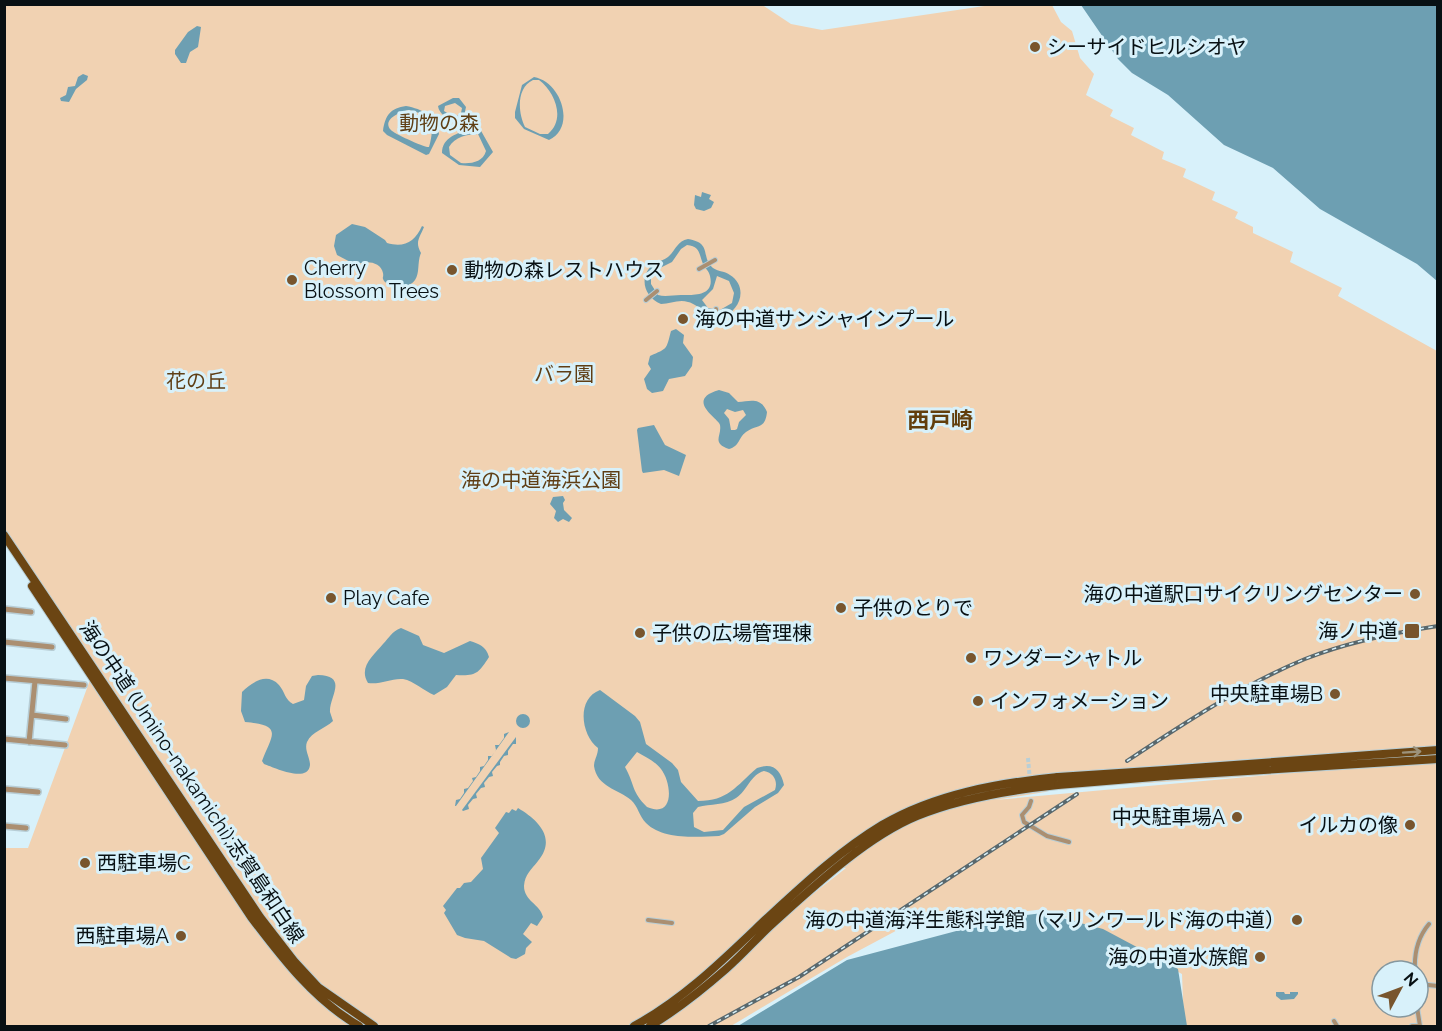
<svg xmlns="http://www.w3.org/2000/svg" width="1442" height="1031" font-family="Raleway,'Noto Sans JP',sans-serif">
<rect width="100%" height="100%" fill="#d8f1fa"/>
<path fill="#f1d2b2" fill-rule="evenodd" d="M761,4L791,24L822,30L991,5H1052L1061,22L1072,31L1080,58L1094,74L1086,95L1113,110L1110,116L1134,128L1131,135L1164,152L1162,159L1186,169L1183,177L1215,192L1212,200L1238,212L1235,218L1253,227V233L1293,252L1290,262L1342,288L1338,296L1437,351V746L1096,770L1023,778L899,814L850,841L676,997L628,1026H378L320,987L297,962L237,881L5,529L4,5Z
M90,680L307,988L350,1026H5V848H28Z
M1437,760V1026H1184L1182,974L1101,931L1044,909L905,926L847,957L731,1026H658L777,922L846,868H839C867,849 895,828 927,816C970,801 1013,795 1058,788L1045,792L995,800L1292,773L1132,784L1113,783ZM1382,971H1418V1007H1382Z"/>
<path fill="#6d9fb2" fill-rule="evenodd" d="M1081,5H1437V281L1417,264L1320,209L1273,168L1224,145L1168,95L1132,73L1118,59Z
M197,26L201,27L198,47L190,52L186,63H181L175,54V50L188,32Z
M83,74L88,76L87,80L76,89L69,102L61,101L60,98L66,95L68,87L75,86L78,77Z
M534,77C562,82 576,128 549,140L524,129L515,118V112L522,85ZM533,80H539C555,92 566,119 548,134H540L525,127C518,113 516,88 533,80Z
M453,98H459L466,107L464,116L456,121C448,120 439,114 438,106ZM455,103L462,108L461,113L457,116H452L444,111L445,106Z
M406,106C422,109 437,116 439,134L429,154L426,155L387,135L383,131C385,115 391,108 406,106ZM409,110C432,115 435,127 429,147C425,148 393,133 391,130C381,120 401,111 409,110Z
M471,129H480L493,152L480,167L459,165L442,153C442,137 458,133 471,129ZM478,134L486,151C483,162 471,164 461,163L450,155L449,147C455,137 467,134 478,134Z
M702,192L711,195L709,199L714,202L711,208L704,211L696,209L694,205L695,195L701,197Z
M352,224L365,227L385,240L387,243C404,248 415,242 422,226L424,227C419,239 415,242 421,253C417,262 420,273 415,280C410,288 392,289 385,282C381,277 384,278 383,273C381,261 364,260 356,265L337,255L334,246L336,235Z
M688,239C713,243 700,257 713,268C719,272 725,271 730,275C749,287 740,312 721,317C706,320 701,305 688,302C679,299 670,304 661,304C643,296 638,275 655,263C659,261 664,260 668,257C676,250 677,241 688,239ZM687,245C700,246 699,254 703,264C705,268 709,271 710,276C715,297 693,295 681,295C673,295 665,297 658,295L651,284V277L656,270L672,262L681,249ZM717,276L729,281L734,293L732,303L720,310L708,308L702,300L713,289Z
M676,329L684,335L683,343L693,357L692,366L685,376L669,379L663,391L652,393L647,389L644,379L651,369L648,364L650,356C668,348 666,350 671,331Z
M719,390L729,393L738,402C751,401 761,397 767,412C765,430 757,424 746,432C738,438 740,446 729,449C711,443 722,436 720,425C719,419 684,400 719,390ZM727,409L735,412L743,410L746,415L739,422L737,429L735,430H731L729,419L724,413Z
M654,425L665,445L686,455L679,476L664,470L643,473L642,471L637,430L638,428Z
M563,496L565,500L563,503L564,510L572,518L569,522L563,519L558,522L554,518L556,511L550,504L553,497Z
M401,628L419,636L423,645L444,653L470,641C479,644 486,646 489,657C478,674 476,676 456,675L447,687L434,695C424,691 414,681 403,679C391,678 380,685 368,683C358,667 374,655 383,644C390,637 391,632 401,628Z
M318,675C349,676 329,697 330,712C331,715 332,718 333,721C325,729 312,731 307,742C304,750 310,757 310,765C308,784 273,767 264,764L262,761C272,735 284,725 245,722L241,711L242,692C252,682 267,672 279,685C285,692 285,700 293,704L304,700L306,686L312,676Z
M600,690L635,716L640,722L646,744L672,763L678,770L681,782L698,801C728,801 736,786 757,768C773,762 781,770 784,785L778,793L755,807L724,834L719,836C697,837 663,840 646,823C639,816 638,806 631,800C618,789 597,787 594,766C594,760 598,755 598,748C581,735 576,699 600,690ZM637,752C645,757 655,761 661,769C672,783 675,819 647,807C631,791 635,785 625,767ZM764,771C774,773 778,781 775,790L744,807L723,830L704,832L694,827L693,813L698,807C710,804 726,805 736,798C748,790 750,775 764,771Z
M516 721a7 7 0 1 1 14 0a7 7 0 1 1-14 0Z
M509,732L456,806H455L456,800L460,799L464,793V789L468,788L473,781L472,778L476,777L480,771V767L484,766L488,760V756H492L496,750L495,745H499L504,738V734Z
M516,737V744H513L508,751V755L504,756L500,762V765L497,766L492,772L493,776L489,777L484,783L485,787L481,788L476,794L477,798L473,799L468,805L469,809L463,811L462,810Z
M518,808C538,820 557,838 538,861C531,870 525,874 524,886C524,901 540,904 543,917L537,926L531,923L523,934L532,942L526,948L525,954L516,959L511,958L484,941L465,938L457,935L444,913L446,910L443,906L457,888H460L464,883L471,882L483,869L481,858L499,833L495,828L506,812L509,813L512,809L516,811Z
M1043,913L1103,929L1178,969L1187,1026H738L847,960L1009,917Z
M1276,992H1284L1285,994H1290V992H1298V994L1294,999L1281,1000L1276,996Z"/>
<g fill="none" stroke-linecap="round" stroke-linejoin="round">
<path stroke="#b9cfd7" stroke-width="4" stroke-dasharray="4 2" stroke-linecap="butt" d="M1028,758L1030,781"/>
<defs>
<path id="pedestrian" d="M699,269L715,260
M646,300L657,291
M715,322L716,309
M1031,801L1029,807L1022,815L1024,822L1047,836L1069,842
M648,920L672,923
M1415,971C1414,954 1418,937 1429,924
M1418,984L1438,986
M1334,1021L1337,1026
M1412,1026H1420L1417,1007"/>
<path id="minor" d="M4,609L31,612
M4,642L52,647
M4,678L84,685
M32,715L66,719
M4,739L65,745
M29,742L35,681
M4,789L38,792
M4,826L26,828"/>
<path id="primary" d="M4,535L260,917L294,961L318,987L374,1026
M32,586L251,917C282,958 314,1000 359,1026
M1165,770L1438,750
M1166,776L1438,759
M634,1026C684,999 724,959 765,920C802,886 839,851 882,825C935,794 998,783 1058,777
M650,1026C677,1010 702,990 726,969C742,955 756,939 771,925C812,888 866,837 917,816C961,798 1010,790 1058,785"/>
</defs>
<use href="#pedestrian" stroke="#b7cdd5" stroke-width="6"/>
<use href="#minor" stroke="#b7cdd5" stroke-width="8"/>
<use href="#primary" stroke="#b7cdd5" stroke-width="10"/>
<use href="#pedestrian" stroke="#ab8f71" stroke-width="4"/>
<use href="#minor" stroke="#ab8f71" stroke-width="5"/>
<use href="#primary" stroke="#6b4513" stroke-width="8"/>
<defs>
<path id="rail" d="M1127,761C1183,724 1242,685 1305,659C1348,642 1392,633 1438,626
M709,1026L799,977L1077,794"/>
</defs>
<use href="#rail" stroke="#59686d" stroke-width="4"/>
<use href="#rail" stroke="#d8f1fa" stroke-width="1.5" stroke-dasharray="4.5" stroke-linecap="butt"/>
<defs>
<path id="primary-bridge" d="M1058,777L1165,770
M1058,785L1166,776"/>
</defs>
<use href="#primary-bridge" stroke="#b7cdd5" stroke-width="10" stroke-linecap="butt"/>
<use href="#primary-bridge" stroke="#6b4513" stroke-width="8"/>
</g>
<defs><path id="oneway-shaft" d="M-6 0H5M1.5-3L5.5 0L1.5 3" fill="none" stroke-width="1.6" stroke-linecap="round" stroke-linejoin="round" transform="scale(1.5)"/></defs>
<use stroke="#9c927b" href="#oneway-shaft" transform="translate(1412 752) rotate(-4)"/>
<g fill="#78552d" stroke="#d8f1fa" stroke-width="2">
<circle cx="1035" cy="47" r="6"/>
<circle cx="452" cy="270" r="6"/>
<circle cx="292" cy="280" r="6"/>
<circle cx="683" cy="319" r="6"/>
<circle cx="1415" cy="594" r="6"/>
<circle cx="331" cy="598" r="6"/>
<circle cx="841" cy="608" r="6"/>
<rect x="1404" y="623" width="16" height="16" rx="3"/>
<circle cx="640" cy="633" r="6"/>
<circle cx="971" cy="658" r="6"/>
<circle cx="1335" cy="694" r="6"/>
<circle cx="978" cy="701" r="6"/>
<circle cx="1237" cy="817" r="6"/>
<circle cx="1410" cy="825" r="6"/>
<circle cx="85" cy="863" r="6"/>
<circle cx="1297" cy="920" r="6"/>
<circle cx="181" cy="936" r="6"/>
<circle cx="1260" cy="957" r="6"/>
</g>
<g text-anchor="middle" stroke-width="6" stroke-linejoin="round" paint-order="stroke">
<g font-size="20" fill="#081013" stroke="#d8f1fa" text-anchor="start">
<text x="1047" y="54">シーサイドヒルシオヤ</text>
<text x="304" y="275">Cherry<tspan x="304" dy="23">Blossom Trees</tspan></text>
<text x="464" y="277">動物の森レストハウス</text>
<text x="695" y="326">海の中道サンシャインプール</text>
<text x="1403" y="601" text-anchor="end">海の中道駅口サイクリングセンター</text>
<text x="343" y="605">Play Cafe</text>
<text x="853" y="615">子供のとりで</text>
<text x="1398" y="638" text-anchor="end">海ノ中道</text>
<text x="652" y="640">子供の広場管理棟</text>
<text x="983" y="665">ワンダーシャトル</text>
<text x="1323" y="701" text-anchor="end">中央駐車場B</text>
<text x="990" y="708">インフォメーション</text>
<text x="1225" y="824" text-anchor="end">中央駐車場A</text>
<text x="1398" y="832" text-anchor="end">イルカの像</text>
<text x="97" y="870">西駐車場C</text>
<text x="1285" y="927" text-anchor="end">海の中道海洋生態科学館（マリンワールド海の中道）</text>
<text x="169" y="943" text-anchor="end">西駐車場A</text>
<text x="1248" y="964" text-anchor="end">海の中道水族館</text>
</g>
<g font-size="20" fill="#5f3e14" stroke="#d8f1fa">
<text x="439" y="130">動物の森</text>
<text x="564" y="381">バラ園</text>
<text x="196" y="388">花の丘</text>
<text x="541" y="487">海の中道海浜公園</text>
</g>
<g font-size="20" fill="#081013" stroke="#d8f1fa">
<text transform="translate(192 782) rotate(56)" y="7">海の中道 (Umino-nakamichi);志賀島和白線</text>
</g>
<g font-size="22" font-weight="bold" fill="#623e0b" stroke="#d8f1fa">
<text x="940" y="428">西戸崎</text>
</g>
</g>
<rect width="1442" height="1031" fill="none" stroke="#081013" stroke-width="12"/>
<g transform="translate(1400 989) rotate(49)"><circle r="28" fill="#d8f1fa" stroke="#85979e" stroke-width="1.5"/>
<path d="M0-4.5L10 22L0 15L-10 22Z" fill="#78552d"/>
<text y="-9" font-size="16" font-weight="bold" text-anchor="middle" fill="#081013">N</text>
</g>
</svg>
